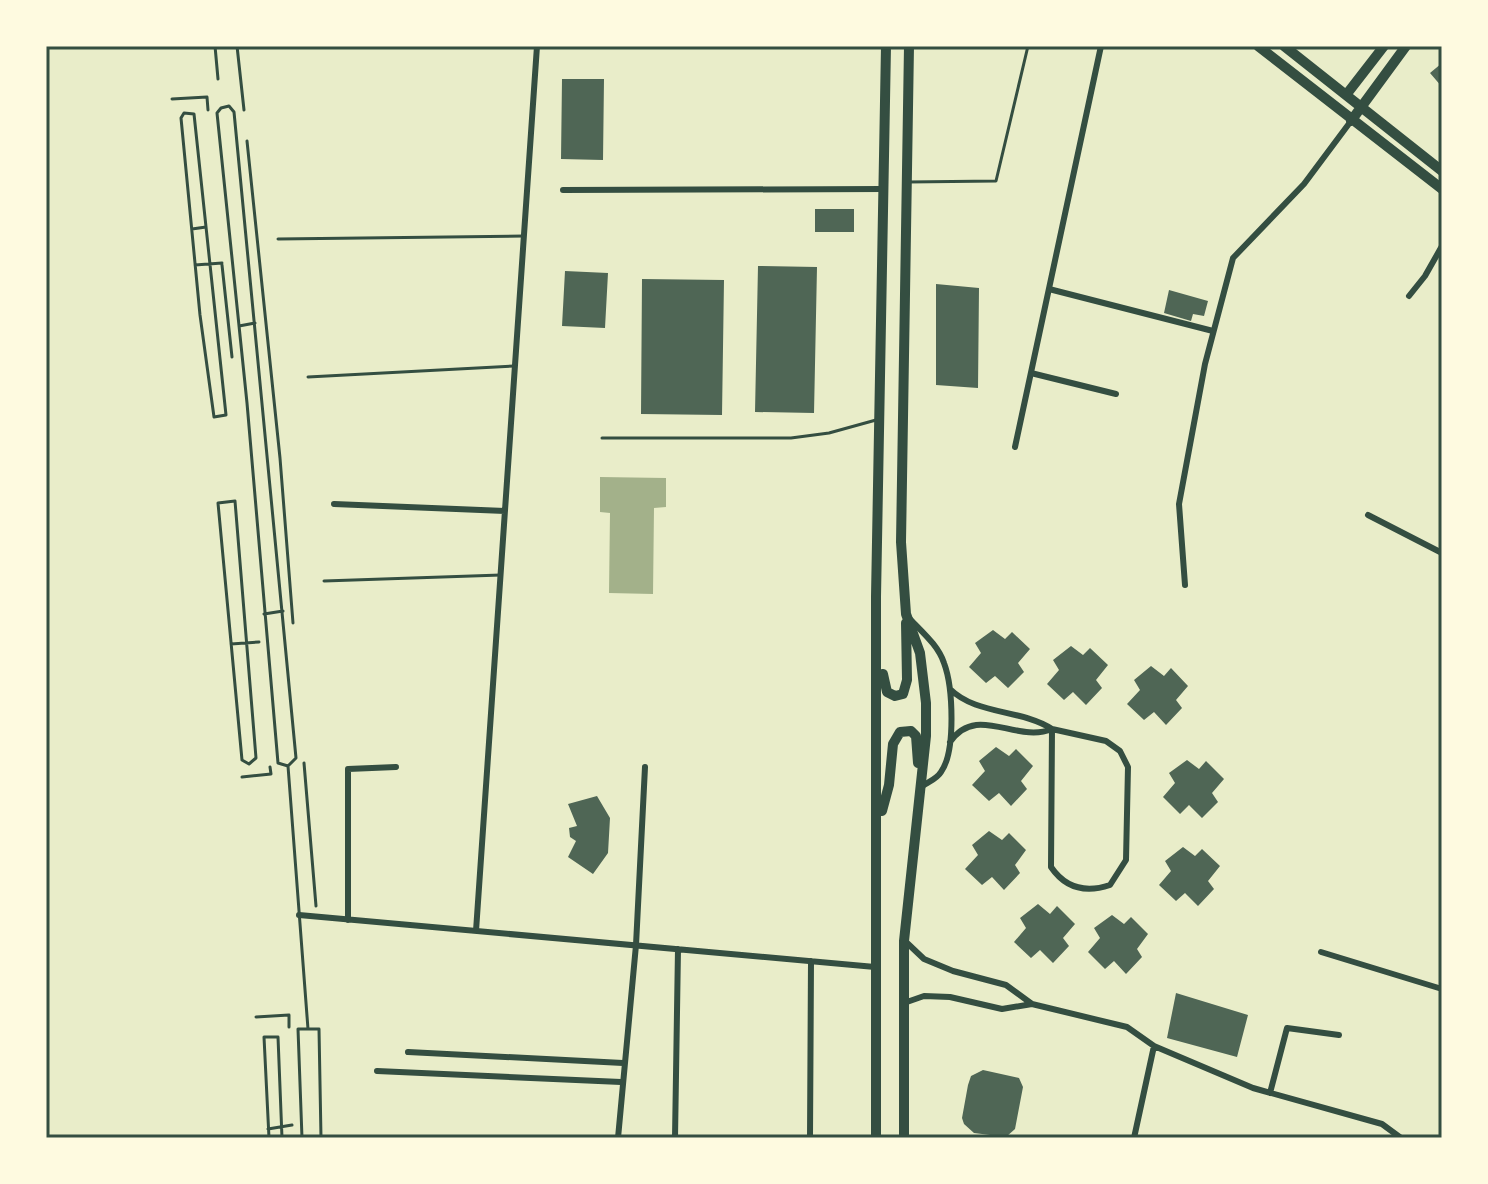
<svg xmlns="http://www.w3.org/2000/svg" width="1488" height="1184" font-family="'Exo 2',sans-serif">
<rect width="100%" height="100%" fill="#e9edc9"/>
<path fill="#a3b18a" d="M600,477L666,478V507L654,508L653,594L609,593L610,513L600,512Z"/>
<path fill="#4f6655" d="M1442,63V87L1430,73Z
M562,79H604L603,160L561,159Z
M815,209H854V232H815Z
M758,266L817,267L814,413L755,412Z
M565,271L608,273L605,328L562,326Z
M642,279L724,280L722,415L641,414Z
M936,284L979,288L978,388L936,385Z
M1169,290L1208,301L1204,316L1193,314L1191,321L1164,313Z
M993,630L1005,639L1012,632L1030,649L1018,663L1024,672L1008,688L995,676L986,683L969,667L981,653L975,643Z
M1071,646L1083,655L1090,648L1108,665L1096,680L1102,688L1086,705L1073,692L1064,700L1047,684L1059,670L1053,660Z
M1151,666L1164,676L1171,668L1188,686L1176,700L1182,708L1166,725L1154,712L1144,720L1127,704L1140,690L1134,680Z
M996,747L1009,756L1016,749L1033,766L1021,781L1027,789L1011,806L999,793L989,801L972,785L985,771L979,761Z
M1187,760L1199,769L1206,761L1224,779L1212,793L1218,802L1202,818L1189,805L1180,814L1163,797L1175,783L1169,773Z
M597,796L610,818L608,853L593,874L568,857L576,841L570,837L569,828L577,826L568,804Z
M989,831L1002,840L1009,833L1026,850L1015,865L1020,873L1004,890L992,877L982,885L965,869L978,855L972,845Z
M1183,847L1195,856L1202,849L1220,866L1208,881L1214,889L1198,906L1185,893L1176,901L1159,885L1171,871L1165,861Z
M1038,904L1050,914L1057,906L1075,924L1063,938L1069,946L1053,963L1040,950L1031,958L1014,942L1026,928L1020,918Z
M1112,915L1124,924L1131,917L1148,934L1137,949L1142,957L1126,974L1114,961L1105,969L1088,952L1100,938L1094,928Z
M1176,993L1248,1015L1237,1057L1167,1038Z
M983,1070L1019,1078L1023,1087L1015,1129L1006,1137L974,1133L964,1124L962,1118L968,1085L971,1076Z"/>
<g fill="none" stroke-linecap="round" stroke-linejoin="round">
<path stroke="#344e41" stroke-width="3" d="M237,46L244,110
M172,99L207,97L208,110
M184,113L194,114L226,415L214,417L200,315L181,118Z
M247,141L280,458L293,623
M192,229L206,227
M195,265L222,263
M222,265L232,357
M235,501L256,758L249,764L242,760L218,503Z
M231,644L259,642
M304,763L316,906
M242,777L271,774L270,767
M256,1017L289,1015V1027
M268,1129L292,1125
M269,1138L264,1037H278L282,1138"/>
<path stroke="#344e41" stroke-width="3" d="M215,46L218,79
M229,106L234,112L296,758L288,766L278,763L247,403L217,113L221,108Z
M908,182L996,181L1028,46
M278,239L524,236
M239,326L255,323
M308,377L515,366
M602,438H791L829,433L876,420
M324,581L501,575
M264,614L283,611
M288,766L308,1029
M302,1138L298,1029H319L321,1138"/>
<path stroke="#344e41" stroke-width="6" d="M563,190L883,189
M1049,289L1213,331
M1409,296L1425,276L1442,246
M1031,373L1116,394
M1015,447L1101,46
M334,504L505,511
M1368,515L1442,553
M1185,585L1179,504L1205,364L1233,258L1304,184L1351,121
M910,619C922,632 938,645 944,663C953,687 956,751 941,772C937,779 928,782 921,787
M950,689C976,715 1021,709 1052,729
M1052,729L1106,741L1120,751L1128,767L1126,860L1110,885C1086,893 1066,889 1051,867Z
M950,742C977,703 1016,744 1052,729
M299,915L875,967
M348,920V769L396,767
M476,931L537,46
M905,941L924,959L953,971L1006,985L1032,1004
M1321,952L1442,989
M904,1003L924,996L950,997L1002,1009L1032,1004L1127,1027L1154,1046L1253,1088L1382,1124L1401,1138
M408,1052L623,1063
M377,1071L621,1082
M1270,1093L1287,1028L1339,1035
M437,1138H498
M618,1138L636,945L645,767
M675,1138L678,949
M810,1138L811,961
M1134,1138L1154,1046"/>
<path stroke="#344e41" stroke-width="10" d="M1258,46L1442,189
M1284,46L1442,171
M1346,95L1384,46
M1351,121L1406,46
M883,674L887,692L895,696L903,694L907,680L906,623
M882,811L889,785L893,744L900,732L911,731L916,736L918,763
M876,1138V597L886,46
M904,1138V941L926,736V703L920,653L906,614L901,542L909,46"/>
</g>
<rect width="1488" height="1184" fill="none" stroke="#fefae0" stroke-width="96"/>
<rect x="48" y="48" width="1392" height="1088" fill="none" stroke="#344e41" stroke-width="3"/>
</svg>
